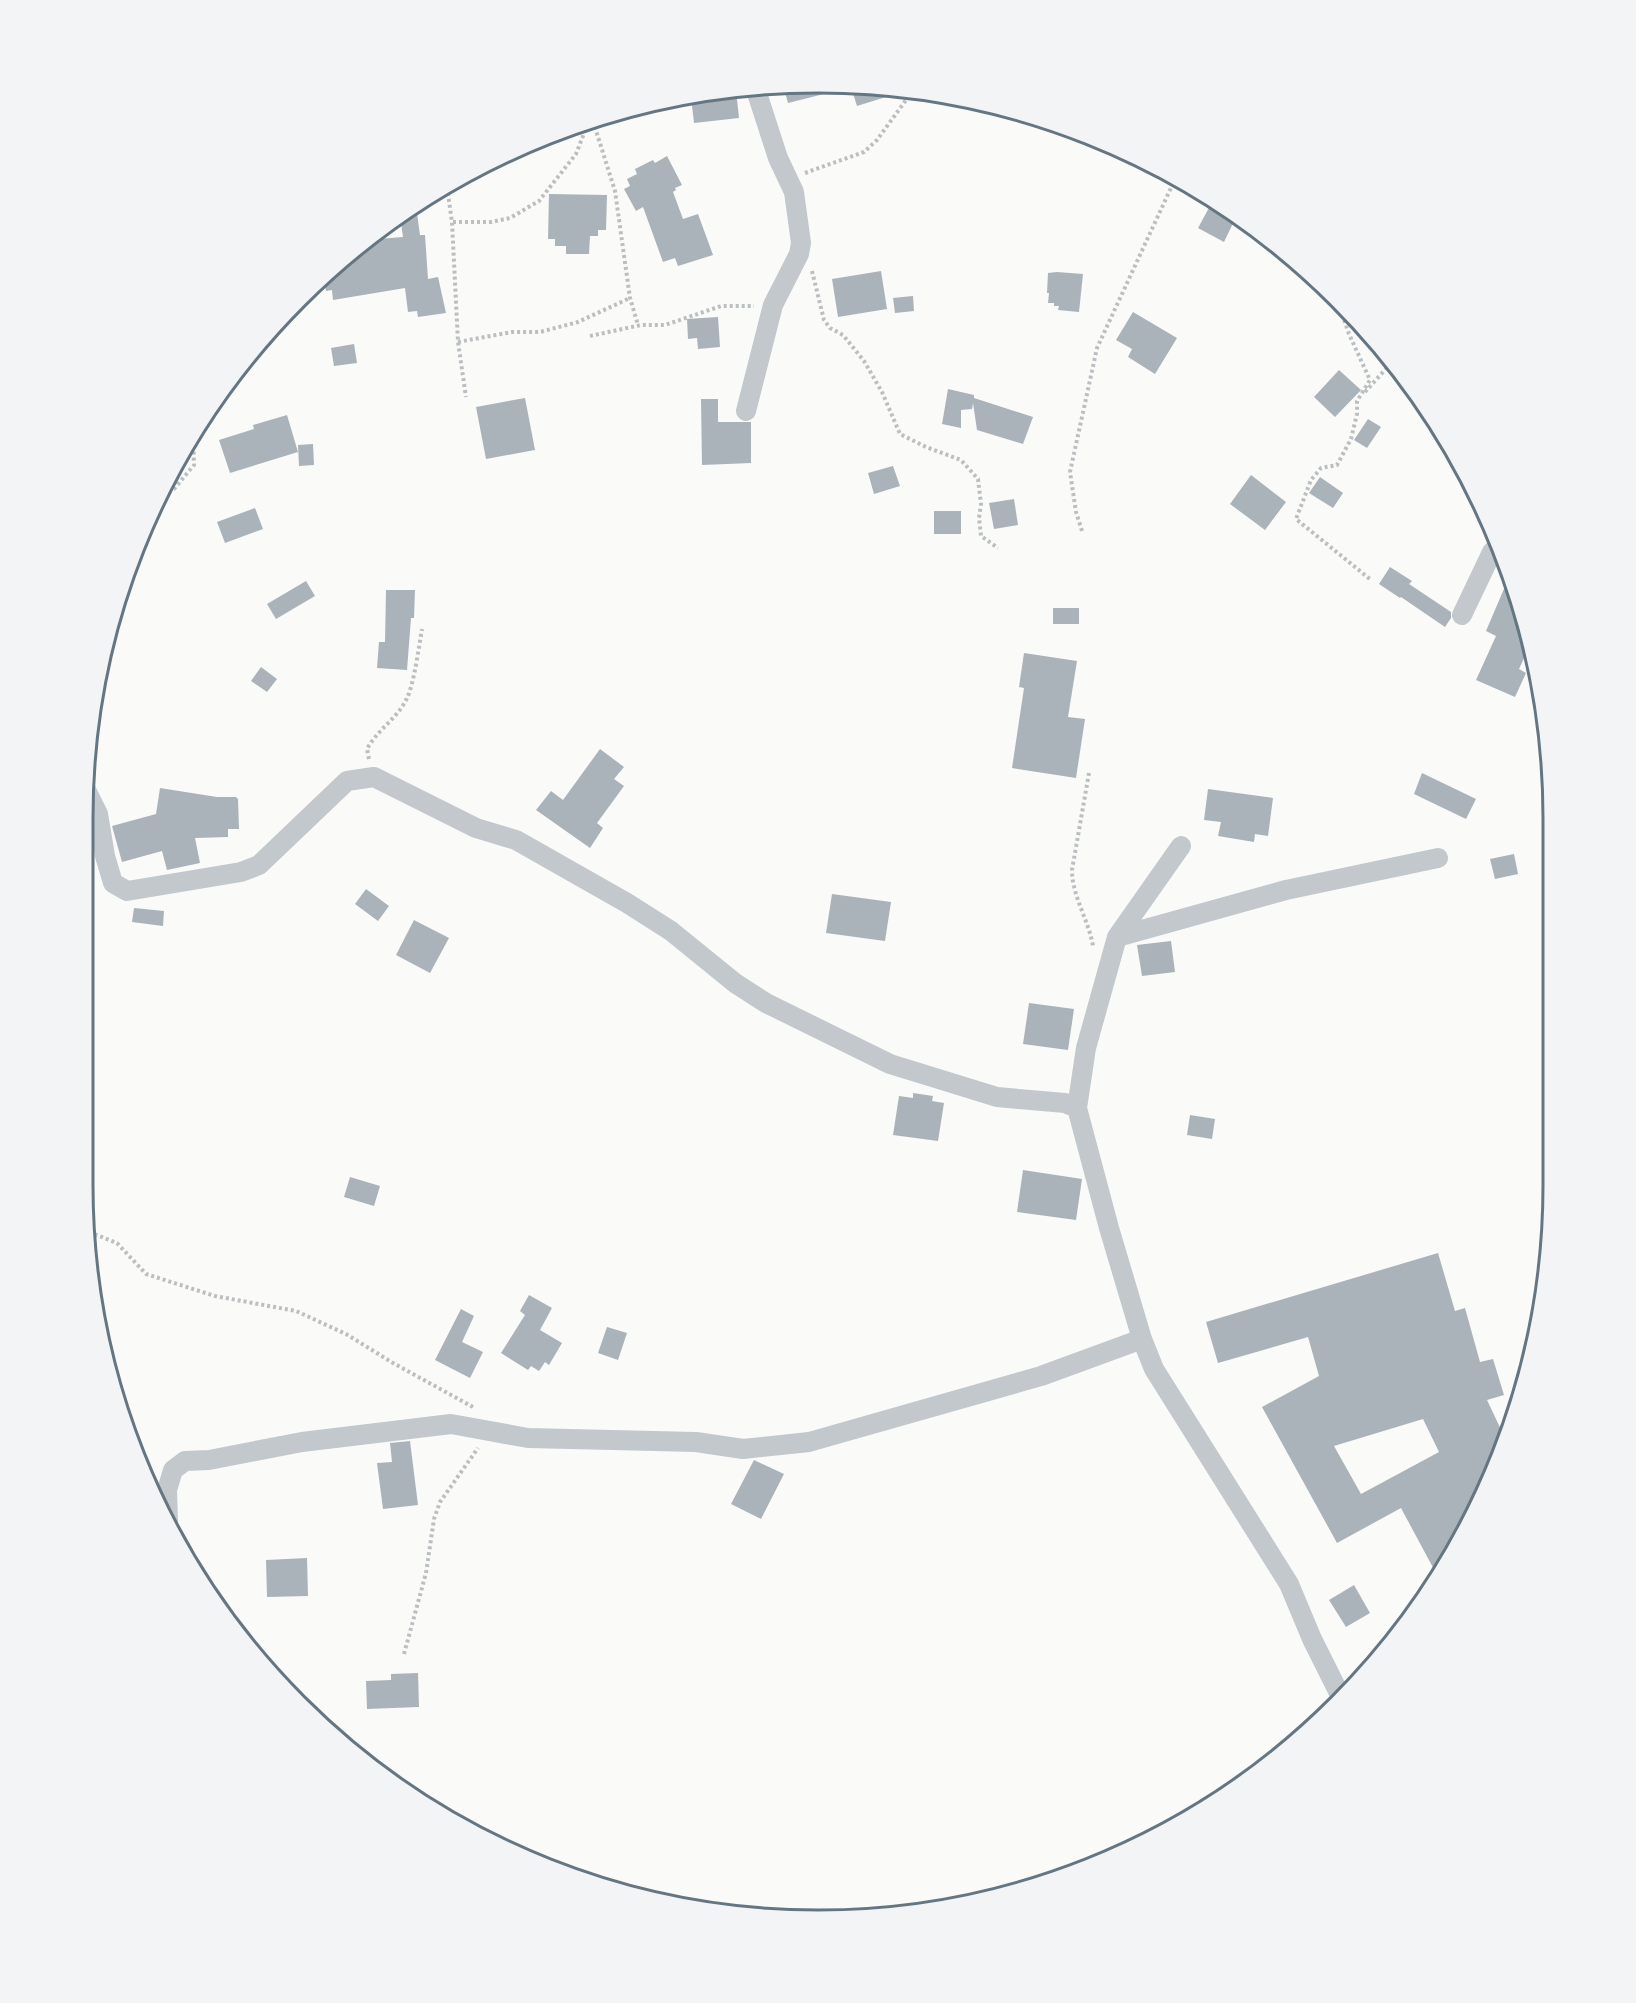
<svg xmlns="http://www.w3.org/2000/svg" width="1636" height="2003" font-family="'Work Sans',sans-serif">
<rect width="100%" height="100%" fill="#fafaf8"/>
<path fill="#aab3b9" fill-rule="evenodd" d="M783,85L835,86L836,91L788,103Z
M851,87L905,88V91L857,106Z
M736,90L739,118L694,123L691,97Z
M667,156L682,185L675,188L676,190L673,192L683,219L698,214L713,255L678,266L675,258L663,262L643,207L636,211L624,189L630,186L627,179L637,174L635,169L653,160L655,163Z
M549,194L607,195L606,230H598V236H590L589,254H566V246H555V239H548Z
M1219,205L1236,217L1224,242L1198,228L1210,206L1217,209Z
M416,206L420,235H425L428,279L438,277L446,313L418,317L417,311L408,312L405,288L333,300L332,290L326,291L324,278L365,240L403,237L400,216Z
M881,271L887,309L838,317L832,279Z
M1057,272L1083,274L1079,312L1058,310L1059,306H1054V303H1048L1049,293H1047L1048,273Z
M913,296L914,311L895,313L893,298Z
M1133,312L1177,338L1155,374L1128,357L1132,349L1116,340Z
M718,317L720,347L698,349L697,338L688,339L687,319Z
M354,344L357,363L334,366L331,348Z
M1339,370L1361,390L1335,417L1314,397Z
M948,389L974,395V398L1033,417L1023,444L977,430L973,403L972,409L961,410V428L942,424Z
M525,398L535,450L486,459L476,407Z
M701,399H718V422H751V463L702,465Z
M287,415L298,452L230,473L219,440L254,429L253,425Z
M1368,419L1381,427L1367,448L1354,440Z
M313,444L314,465L299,466L298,445Z
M893,466L900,486L874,494L868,473Z
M1251,475L1286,502L1265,530L1230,504Z
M1320,477L1343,493L1333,508L1309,493Z
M1014,499L1018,525L994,529L989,503Z
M255,508L263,529L225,543L217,522Z
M934,511H961V534H934Z
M1390,567L1412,581L1409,584L1451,612V618L1445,627L1401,597L1400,598L1379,584Z
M1509,577L1529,628L1531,643L1519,669L1526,673L1515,697L1476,680L1496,636L1486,631Z
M306,581L315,596L276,619L267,604Z
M386,590H415L414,618H411L407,670L377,668L379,642H385Z
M1053,608H1079V624H1053Z
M1024,653L1077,661L1068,717L1085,719L1076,778L1012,768L1024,688L1019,687Z
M261,667L277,679L267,692L251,681Z
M600,749L624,767L614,779L624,786L597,823L603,828L590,848L536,810L551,791L563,800Z
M1422,773L1476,799L1466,819L1414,794Z
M160,788L217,797H236L238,799L239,829H228V837L195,838L200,863L167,870L162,851L122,862L112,826L156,814Z
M1208,789L1273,798L1268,836L1255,834L1254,842L1218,836L1221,822L1204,820Z
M1514,854L1518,874L1495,879L1490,859Z
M366,889L389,906L378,921L355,904Z
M832,894L891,902L885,941L826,933Z
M134,908L164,911L163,926L132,922Z
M414,920L449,938L430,973L396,955Z
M1171,941L1175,972L1142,976L1137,945Z
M1029,1003L1074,1009L1068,1050L1023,1044Z
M913,1093L933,1096L932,1101L944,1103L938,1141L893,1135L899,1096L913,1098Z
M1190,1115L1215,1119L1212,1139L1187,1135Z
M1023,1170L1082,1179L1076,1220L1017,1212Z
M350,1177L380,1186L374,1206L344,1197Z
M1438,1253L1455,1311L1465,1308L1480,1362L1493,1359L1504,1395L1487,1400L1505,1438L1478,1511L1437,1575L1401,1508L1337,1543L1262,1407L1319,1376L1308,1337L1218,1363L1206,1322ZM1423,1419L1439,1452L1361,1494L1334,1446Z
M529,1295L552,1308L540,1330L562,1343L549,1365L545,1362L539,1371L531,1366L528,1370L501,1353L525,1315L520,1311Z
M461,1309L474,1316L462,1342L483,1352L470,1378L435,1360Z
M607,1327L627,1333L618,1360L598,1353Z
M410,1441L418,1505L383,1509L377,1463L392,1462L390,1443Z
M754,1460L784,1474L761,1519L731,1504Z
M307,1558L308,1596L267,1597L266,1560Z
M1354,1585L1370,1613L1346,1627L1329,1600Z
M418,1673L419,1707L367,1709L366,1681L391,1680V1674Z"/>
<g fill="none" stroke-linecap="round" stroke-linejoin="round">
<path stroke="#bbbfc2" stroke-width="4" stroke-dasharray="3 3" stroke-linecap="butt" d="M593,121L615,191L630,298L638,325
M805,173L864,152L877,140L914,89
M447,187L452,222L458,342L466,397
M453,222H491L510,218L539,201L576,154L588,123
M812,271L824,320L830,328L843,335L864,361L882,392L900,434L926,447L961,460L978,479L981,504L979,518L981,536L998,548
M1338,303L1349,334L1370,380L1357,401V414L1351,439L1337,465L1321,468L1311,480L1296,519L1371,580
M590,336L641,325H665L721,306H754
M458,342L512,332H540L578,322L630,298
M1365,392L1393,361
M158,498L174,489L194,465L193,434
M1082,531L1076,512L1070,472L1097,348L1176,177
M369,759L367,749C377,730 398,718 407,698C414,684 419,646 422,629
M1089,773L1072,870C1072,896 1089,921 1093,946
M89,1232L117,1243L146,1274L215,1296L296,1311L346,1334L393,1363L473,1407
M404,1654L426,1573L434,1519L440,1502L478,1448"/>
<path stroke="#c3c8cc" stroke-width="20" d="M746,411L773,305L799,254L801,243L794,192L778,158L755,87
M1462,615L1492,552L1498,546
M84,786L98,814L105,856L113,883L127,891L241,872L259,865L347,781L374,777L476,828L516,840L627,903L671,931L735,983L766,1003L890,1064L997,1097L1065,1103L1077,1108L1109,1228L1142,1339L1154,1369L1289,1584L1312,1639L1341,1697
M1117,937L1286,890L1438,858
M1077,1108L1086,1048L1117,937L1181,846
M168,1521L167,1490L173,1470L185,1461L209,1460L302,1442L451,1424L528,1438L696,1442L743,1449L809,1442L1041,1376L1142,1339"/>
</g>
<path d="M0 0H1636V2003H0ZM818 93H818A725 725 0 0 1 1543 818V1185A725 725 0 0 1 818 1910H818A725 725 0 0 1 93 1185V818A725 725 0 0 1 818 93Z" fill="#f3f4f5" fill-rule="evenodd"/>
<path fill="none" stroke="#657683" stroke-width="3" d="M818 93H818A725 725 0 0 1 1543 818V1185A725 725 0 0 1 818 1910H818A725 725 0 0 1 93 1185V818A725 725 0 0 1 818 93Z"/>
</svg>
